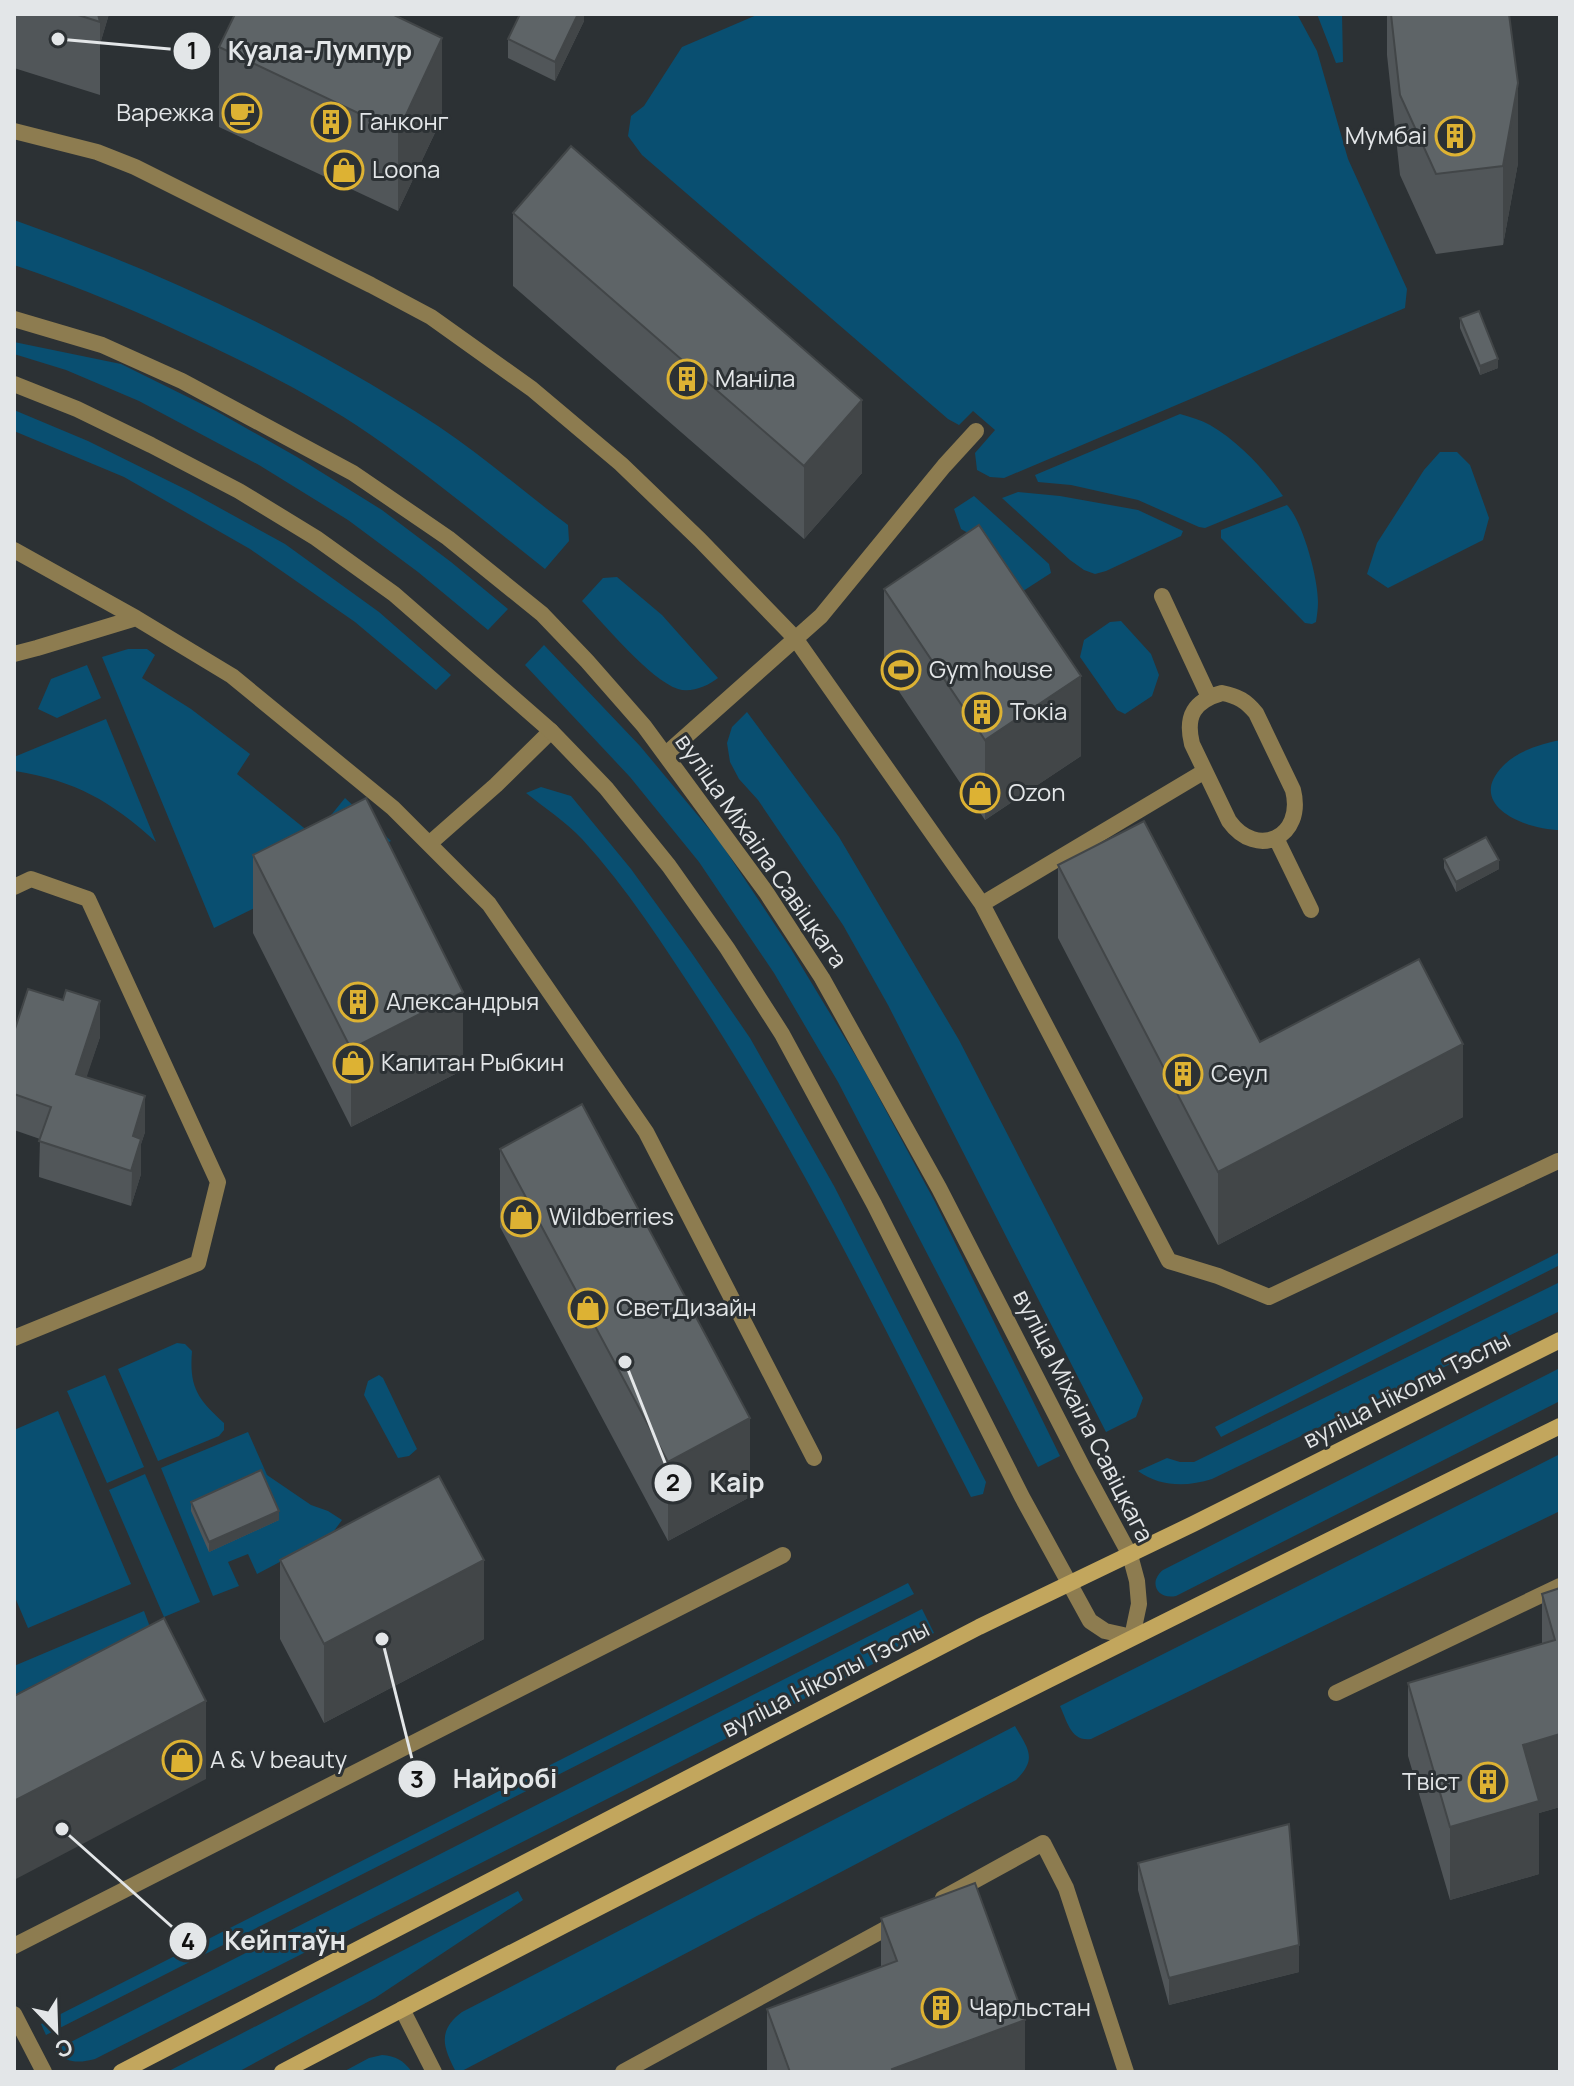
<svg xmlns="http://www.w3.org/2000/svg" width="1574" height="2086" font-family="Manrope,sans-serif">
<rect width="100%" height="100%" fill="#2c3134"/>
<path fill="#094f71" d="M759,14H1297L1317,51L1348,159L1407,289L1405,308L1004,478L990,477L977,470L975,453L995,430L973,411L959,425L948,419L642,155L628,136L631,116L644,106L682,47Z
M1317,14H1342L1343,62L1336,63Z
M14,220C164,273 305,339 438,426C483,456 525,493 568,525L569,541L545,569C483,520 422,469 356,425C308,394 257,368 206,344C143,314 80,287 14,265Z
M14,342L121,364L216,411L297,457L382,510L451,562L508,609L488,630L418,572L348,520L259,465L139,401L66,370L14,354Z
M14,410L88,441L189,491L285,544L379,612L451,675L436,690L355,622L250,549L124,477L14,431Z
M1180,414C1190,417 1201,420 1210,425C1239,442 1264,469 1283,496L1205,528L1199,527L1138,500L1071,485L1038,482L1035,475Z
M1440,452H1457L1470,465L1489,518L1483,540L1388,588L1367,574L1377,543L1424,470Z
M1018,492L1060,496L1138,510L1183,531L1181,536L1106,571L1095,574L1084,570L1070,560L1002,498Z
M974,496L1049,564L1051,573L1020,593L992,547L961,529L954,509Z
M1287,505C1303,522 1318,578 1318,602C1318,609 1317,615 1316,622L1312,624L1305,623L1221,538V530Z
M617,577L662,615L718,678C708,686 691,693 678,689C649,679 605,625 582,601L603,578Z
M1121,621L1151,654L1159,675L1152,696L1125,714L1117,710L1080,657L1084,640L1110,622Z
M544,645L640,746L720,842L791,949L863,1068L935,1202L1060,1456L1038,1467L838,1082L774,973L699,862L630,777L525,665Z
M128,649H147L155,655L142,678L191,709L250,754L237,774L314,836L345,798L391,841L214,928L102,657Z
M87,665L101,698L57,718L38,709L51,679Z
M747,712L839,837L959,1040L1143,1398L1136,1417L1106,1432L888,1005L843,925L758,800L739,779L730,762L727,743L732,727Z
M106,719L156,842C111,801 76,781 15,771L14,757Z
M1560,740V830C1528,830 1464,806 1503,766C1517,751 1541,744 1560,740Z
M541,787L571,796L631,869L691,952L750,1038L834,1186L986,1482L983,1494L971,1497C885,1330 803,1159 700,1001C664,946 627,888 582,839C566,822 545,808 526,793Z
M1560,1252V1265L1221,1437L1215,1427Z
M1560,1282V1311L1212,1479C1187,1487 1160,1487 1138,1471L1167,1458L1180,1462H1194Z
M177,1343L185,1344L192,1351C189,1388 198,1399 224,1423V1430L219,1436L158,1461L118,1369Z
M1560,1368V1401L1176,1596C1157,1600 1148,1582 1163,1570Z
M105,1375L144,1467L107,1483L67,1391Z
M379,1375L383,1378L417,1449L409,1456L398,1458L364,1395L368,1381Z
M58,1411L131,1584L28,1628L14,1595V1430Z
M248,1432L267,1475L311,1505L328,1511L342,1520L331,1535L257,1574L248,1554L228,1562L239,1586L213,1596L161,1468Z
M1560,1454V1511L1091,1739C1071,1742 1067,1721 1060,1706Z
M145,1474L200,1602L164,1617L109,1490Z
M908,1583L914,1594L46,2035L41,2024Z
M922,1609L934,1633L95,2059C80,2063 66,2064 55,2050Z
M144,1611L150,1627L14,1695V1666Z
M1015,1726C1028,1749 1038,1758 1016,1780L460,2072H456C443,2047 437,2031 462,2012Z
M518,1891L523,1900L375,1998L238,2072H167Z
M382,2055C396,2056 403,2060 412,2072H343L369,2058Z"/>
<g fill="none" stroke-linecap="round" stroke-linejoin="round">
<path stroke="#8d7c50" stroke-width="16" d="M14,131L97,152L135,167L371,285L431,317L532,389L621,464L700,540L795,638L982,904L1169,1261L1218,1276L1269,1297L1558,1161
M14,550L136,618L232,676L393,808L489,904L646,1132L814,1458
M1162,596L1209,697
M14,654L37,648L136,618
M1222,693C1238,696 1246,701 1256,713L1293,790C1305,837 1257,860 1229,821L1192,744C1185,716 1194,701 1222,693Z
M666,754L821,616L944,466L976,431
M1276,838L1311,910
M429,844L496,785L551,731
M14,887L31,879L88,899L218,1182L198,1263L14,1338
M982,904L1205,771
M1336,1693L1560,1586
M943,1898L1043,1843L1066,1888L1126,2072
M14,1946L783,1555
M402,2009L434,2072
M14,2014L44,2072
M623,2072L898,1922"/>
<path stroke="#8d7c50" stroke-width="16" d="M14,319L102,345L182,381L353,473L448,538L542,614L587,661L644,726L766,892L822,978L939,1188L1083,1468L1130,1555L1137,1581L1139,1604L1132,1637L1105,1631L1090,1621L1022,1497L874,1204L782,1034L727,948L669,866L606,788L551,731L394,594L316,538L239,491L151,445L77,409L14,384"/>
<path stroke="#c2a65d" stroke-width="16" d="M121,2072L979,1627L1193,1524L1560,1340
M282,2072C705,1850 1132,1637 1560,1426"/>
</g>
<path fill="#515659" d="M14,14H109L100,44V95L14,68Z
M584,14V21L555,81L508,58V39Z
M1387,14H1509L1518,163L1503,245L1436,254L1400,175L1387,55Z
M219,47L442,118L398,211L219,127Z
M513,213L862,473L804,539L513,286Z
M1460,318L1498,368L1480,375L1460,328Z
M1560,343V437L1559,429V349Z
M884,589L1081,756L985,820L884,669Z
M253,855L463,1070L351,1127L253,933Z
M1444,859L1499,869L1456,892L1444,868Z
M1058,865L1260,1042L1463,1117L1218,1245L1058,938Z
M14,1032L100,1037L86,1077L145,1132L141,1144V1174L131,1206L39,1177L40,1139L14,1130Z
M500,1149L750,1497L668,1541L500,1227Z
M191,1502L279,1520L209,1552L191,1511Z
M280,1560L484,1639L324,1723L280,1639Z
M1560,1588V1807L1539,1813V1874L1450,1900L1408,1756V1683L1542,1644V1594Z
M1138,1863L1299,1972L1169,2005L1138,1890Z
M881,1918L1025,2072H767V2009L881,1967Z"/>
<path fill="#424648" d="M93,14H109L100,44V22Z
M578,14H584V21L555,81V62Z
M442,38V118L398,211V132Z
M1518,83V163L1503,245V166Z
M1498,359V368L1480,375V366Z
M862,400V473L804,539V466Z
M1081,676V756L985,820V740Z
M1499,860V869L1456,892V882Z
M463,992V1070L351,1127V1049Z
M100,1001V1037L76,1109V1074Z
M1463,1044V1117L1218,1245V1172Z
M145,1096V1132L141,1144V1174L131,1206L133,1136Z
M750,1418V1497L668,1541V1462Z
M279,1511V1520L209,1552V1542Z
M484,1560V1639L324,1723V1644Z
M206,1701V1779L14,1880V1801Z
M1560,1734V1807L1539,1813V1874L1450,1900V1827L1523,1745Z
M1299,1945V1972L1169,2005V1978Z
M1025,2020V2072H892V2069Z"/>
<path fill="#5e6467" stroke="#424648" stroke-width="2" d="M75,14H98L100,22Z
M235,14H392L442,38L398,132L219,47Z
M520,14H578L555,62L508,39Z
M1391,14H1509L1518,83L1503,166L1436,174L1400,95Z
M571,146L862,400L804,466L513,213Z
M1479,311L1498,359L1480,366L1460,318Z
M979,525L1081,676L985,740L884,589Z
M366,798L463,992L351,1049L253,855Z
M1144,821L1260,1042L1419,959L1463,1044L1218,1172L1058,865Z
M1486,837L1499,860L1456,882L1444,859Z
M28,989L63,1000L66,990L100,1001L76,1074L145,1096L133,1136L141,1139L131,1171L39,1141L51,1107L14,1094V1032Z
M582,1104L750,1418L668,1462L500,1149Z
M261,1470L279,1511L209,1542L191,1502Z
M439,1476L484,1560L324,1644L280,1560Z
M1560,1588V1734L1523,1745L1539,1801L1450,1827L1408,1683L1555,1640L1542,1594Z
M164,1618L206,1701L14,1801V1696Z
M1289,1824L1299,1945L1169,1978L1138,1863Z
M975,1883L1025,2020L892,2069L893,2072H790L767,2009L897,1961L881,1918Z"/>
<defs>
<symbol id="cafe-ring" viewBox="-11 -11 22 22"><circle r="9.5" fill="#2c3134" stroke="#ddb233" stroke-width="1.5"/><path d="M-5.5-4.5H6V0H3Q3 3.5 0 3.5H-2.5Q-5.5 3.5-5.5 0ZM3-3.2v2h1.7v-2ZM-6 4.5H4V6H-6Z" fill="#ddb233"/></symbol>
<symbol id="building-ring" viewBox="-11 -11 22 22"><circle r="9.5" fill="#2c3134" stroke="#ddb233" stroke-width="1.5"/><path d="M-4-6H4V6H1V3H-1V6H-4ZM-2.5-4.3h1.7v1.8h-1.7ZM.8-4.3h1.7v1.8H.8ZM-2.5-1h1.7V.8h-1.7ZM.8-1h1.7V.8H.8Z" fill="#ddb233"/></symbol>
<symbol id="shop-ring" viewBox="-11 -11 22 22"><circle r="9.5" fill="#2c3134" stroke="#ddb233" stroke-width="1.5"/><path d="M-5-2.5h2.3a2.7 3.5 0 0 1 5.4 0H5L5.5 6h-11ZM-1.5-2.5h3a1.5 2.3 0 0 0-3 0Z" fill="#ddb233"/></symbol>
<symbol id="stadium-ring" viewBox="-11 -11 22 22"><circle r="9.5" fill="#2c3134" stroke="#ddb233" stroke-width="1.5"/><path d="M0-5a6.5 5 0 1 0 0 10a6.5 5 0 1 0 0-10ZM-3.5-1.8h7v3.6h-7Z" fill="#ddb233"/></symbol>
</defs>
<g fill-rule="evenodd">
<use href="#cafe-ring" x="220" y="91" width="44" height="44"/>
<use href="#building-ring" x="309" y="100" width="44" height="44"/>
<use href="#building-ring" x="1433" y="114" width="44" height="44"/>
<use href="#shop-ring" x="322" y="148" width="44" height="44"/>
<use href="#building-ring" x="665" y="357" width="44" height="44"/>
<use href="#stadium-ring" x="879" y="648" width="44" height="44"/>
<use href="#building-ring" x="960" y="690" width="44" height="44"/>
<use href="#shop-ring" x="958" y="771" width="44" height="44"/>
<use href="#building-ring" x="336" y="980" width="44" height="44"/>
<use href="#shop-ring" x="331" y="1041" width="44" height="44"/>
<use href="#building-ring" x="1161" y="1052" width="44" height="44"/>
<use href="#shop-ring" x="499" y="1195" width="44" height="44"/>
<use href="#shop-ring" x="566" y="1286" width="44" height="44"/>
<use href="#shop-ring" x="160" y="1738" width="44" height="44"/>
<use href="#building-ring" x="1466" y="1760" width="44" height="44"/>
<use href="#building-ring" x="919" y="1986" width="44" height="44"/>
</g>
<g text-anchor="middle" stroke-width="6" stroke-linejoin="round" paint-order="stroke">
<g font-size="24" fill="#e3e6e8" stroke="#2c3134" text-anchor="start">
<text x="214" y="121" text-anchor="end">Варежка</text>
<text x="359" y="130">Ганконг</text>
<text x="1427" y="144" text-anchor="end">Мумбаі</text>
<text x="372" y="178">Loona</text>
<text x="715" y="387">Маніла</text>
<text x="929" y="678">Gym house</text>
<text x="1010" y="720">Токіа</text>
<text x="1008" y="801">Ozon</text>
<text x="386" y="1010">Александрыя</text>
<text x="381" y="1071">Капитан Рыбкин</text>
<text x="1211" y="1082">Сеул</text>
<text x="549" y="1225">Wildberries</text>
<text x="616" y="1316">СветДизайн</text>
<text x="210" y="1768">A &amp; V beauty</text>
<text x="1460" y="1790" text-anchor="end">Твіст</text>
<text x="969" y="2016">Чарльстан</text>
</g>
<g font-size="24" fill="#e3e6e8" stroke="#2c3134">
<text transform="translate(761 851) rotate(55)" y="8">вуліца Міхаіла Савіцкага</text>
<text transform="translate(1407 1390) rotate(-27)" y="8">вуліца Ніколы Тэслы</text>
<text transform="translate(1083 1416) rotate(63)" y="8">вуліца Міхаіла Савіцкага</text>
<text transform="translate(826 1679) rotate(-27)" y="8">вуліца Ніколы Тэслы</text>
</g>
</g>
<path fill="none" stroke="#e3e6e8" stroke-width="3" d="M58 39L192 51M625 1362L673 1483M382 1639L417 1779M62 1829L188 1941"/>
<g fill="#e3e6e8" stroke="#2c3134" stroke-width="3">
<circle cx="58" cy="39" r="8"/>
<circle cx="625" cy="1362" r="8"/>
<circle cx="382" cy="1639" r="8"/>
<circle cx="62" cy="1829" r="8"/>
<circle cx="192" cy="51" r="20"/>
<circle cx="673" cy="1483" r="20"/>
<circle cx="417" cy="1779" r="20"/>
<circle cx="188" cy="1941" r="20"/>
</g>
<g font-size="24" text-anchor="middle" font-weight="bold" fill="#111">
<text x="192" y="59">1</text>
<text x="673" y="1491">2</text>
<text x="417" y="1788">3</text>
<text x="188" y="1950">4</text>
</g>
<g font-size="26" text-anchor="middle" font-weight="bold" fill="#e3e6e8" stroke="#2c3134" stroke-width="6" stroke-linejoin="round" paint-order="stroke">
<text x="320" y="60">Куала-Лумпур</text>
<text x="737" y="1492">Каір</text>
<text x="505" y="1788">Найробі</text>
<text x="285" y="1950">Кейптаўн</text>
</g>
<rect width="1574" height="2086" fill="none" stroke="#e3e6e8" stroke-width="32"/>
<g transform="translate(56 2030) rotate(157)" stroke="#2c3134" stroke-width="6" paint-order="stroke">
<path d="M0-6L14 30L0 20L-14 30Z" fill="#e3e6e8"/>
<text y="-12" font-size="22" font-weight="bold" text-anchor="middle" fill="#e3e6e8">С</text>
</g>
</svg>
